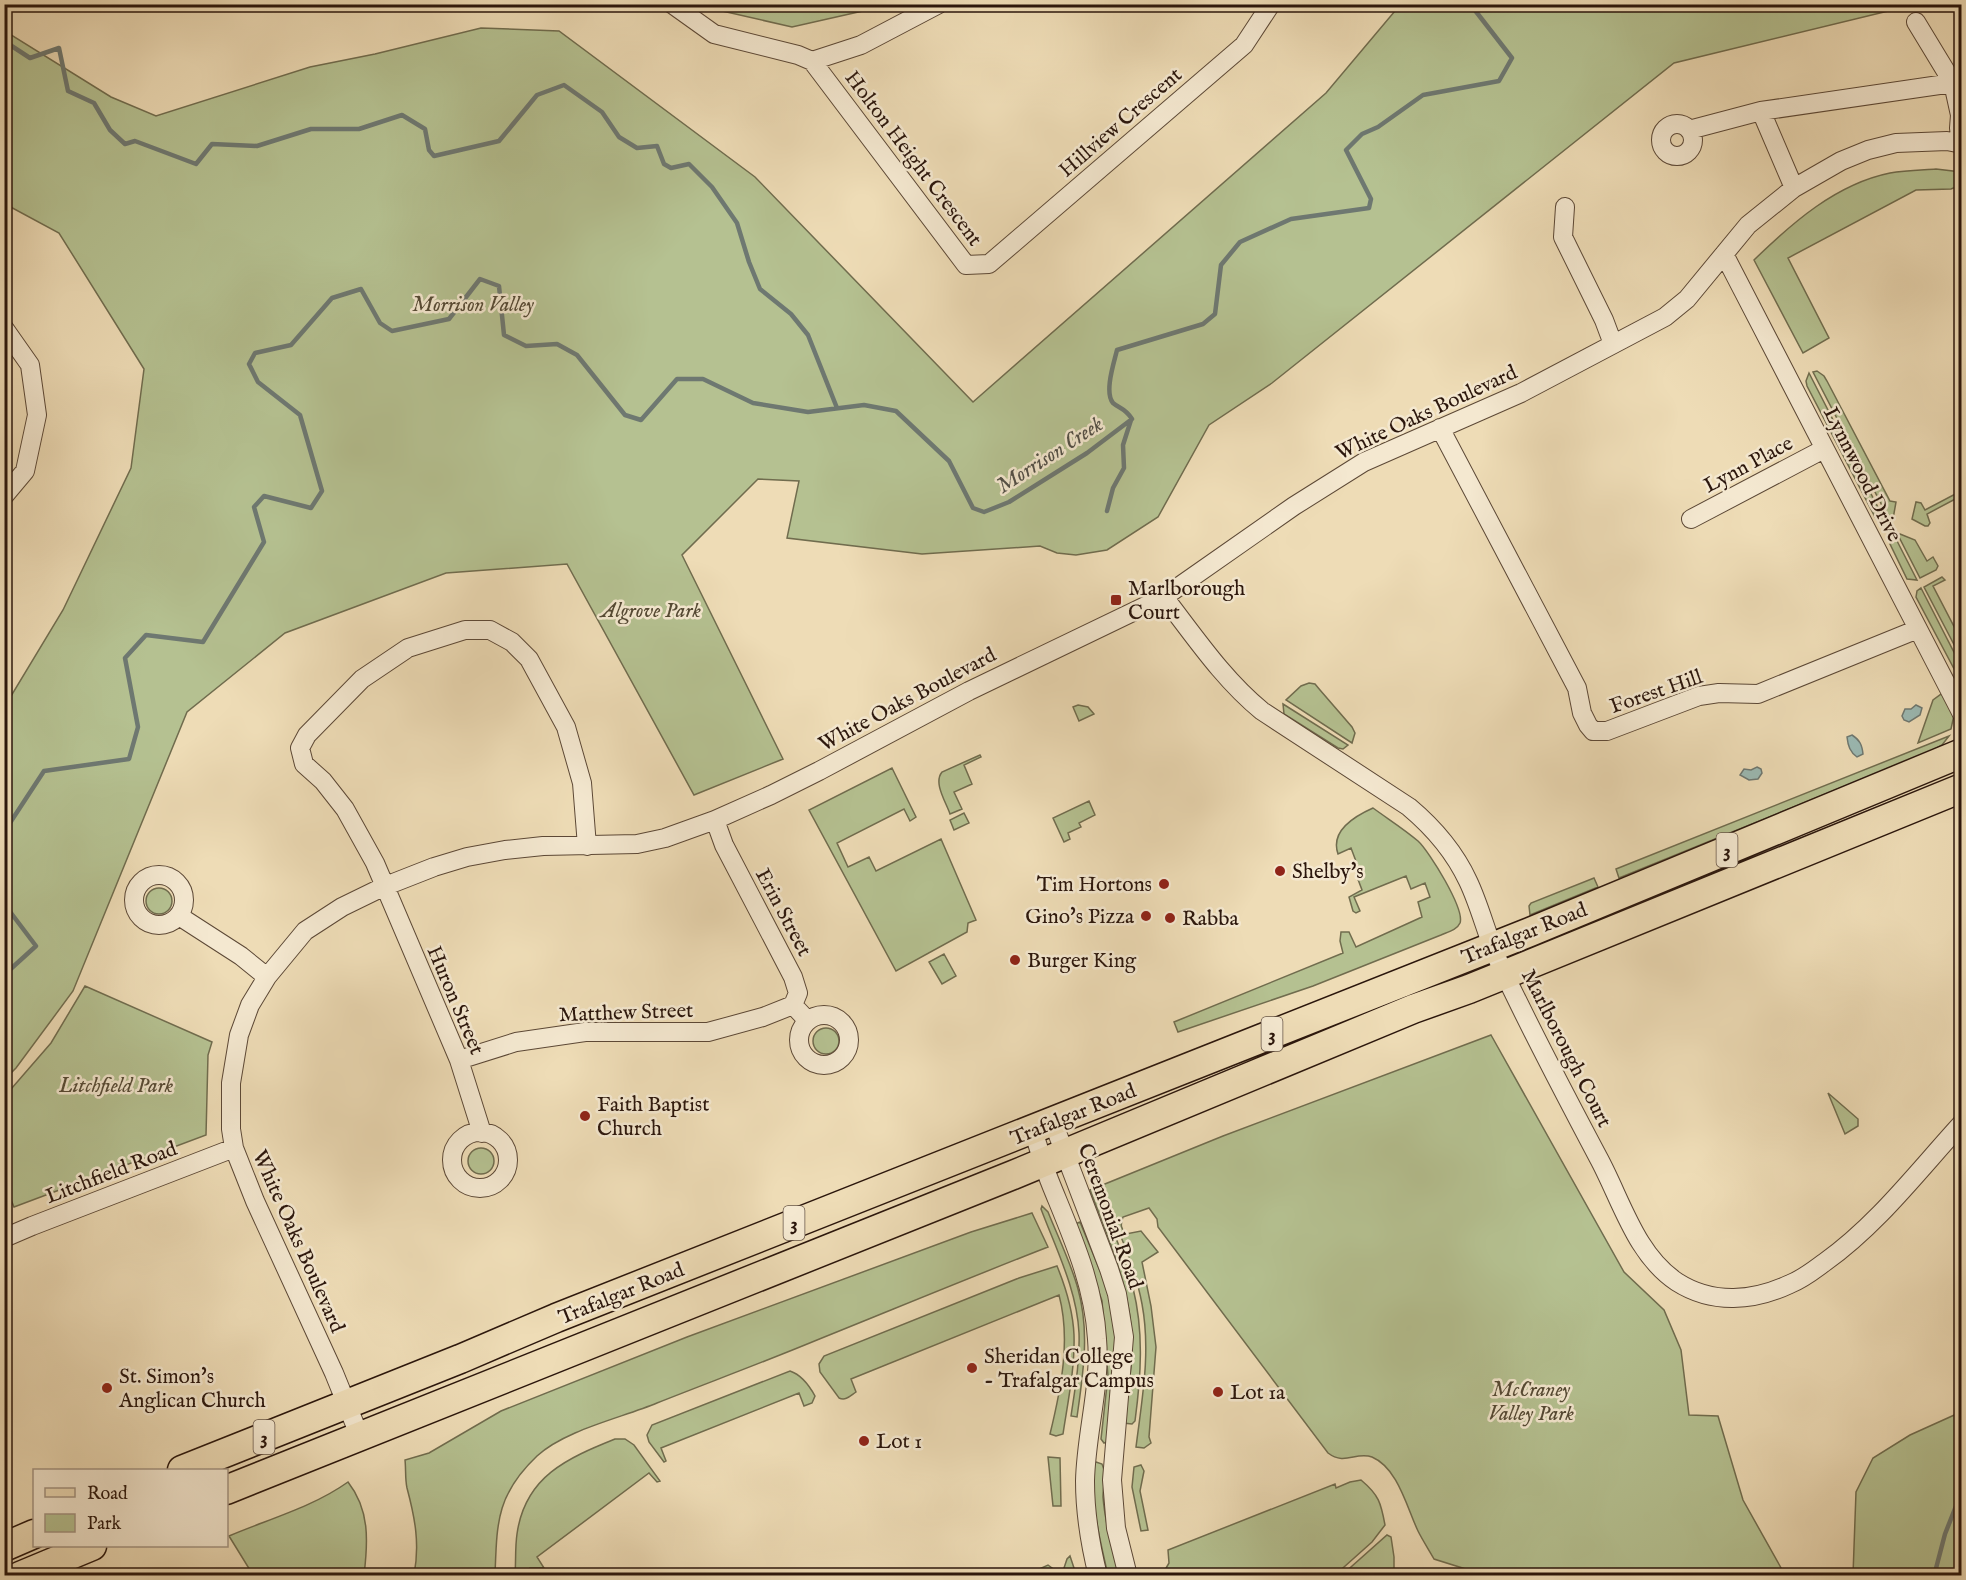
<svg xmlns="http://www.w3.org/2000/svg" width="1966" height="1580" font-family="'IM FELL English',serif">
<rect width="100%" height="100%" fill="#eedcb6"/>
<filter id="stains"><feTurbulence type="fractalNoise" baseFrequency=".00333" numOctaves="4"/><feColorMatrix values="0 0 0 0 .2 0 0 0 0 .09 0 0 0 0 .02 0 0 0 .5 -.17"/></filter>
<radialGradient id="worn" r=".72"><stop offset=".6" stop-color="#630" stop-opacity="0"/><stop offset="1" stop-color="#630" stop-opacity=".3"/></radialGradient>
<path fill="#b5c191" stroke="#706c4e" stroke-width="1.5" d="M711,5V4L883,5L876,8L792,27L709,8Z
M1400,5H1913L1674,63L1272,383L1209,425L1158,517L1107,550L1076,555L1057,553L1040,546L922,554L787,538L799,481L758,479L682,555L783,759L694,795L567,564L446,573L285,633L187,712L73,991L16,1068L5,1079V706L63,610L131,468L144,369L59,233L5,204V31L111,97L156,116L310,67L375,54L481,28L559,31L755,177L973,402L1326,93Z
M1936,169L1961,172V185L1951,189L1916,190L1788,258L1829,338L1803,353L1754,260C1792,223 1836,184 1890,173C1905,170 1921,170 1936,169Z
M1817,371L1824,376L1827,381L1890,501L1896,502L1893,519L1890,521L1813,372Z
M1809,373L1886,523L1878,521L1875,517L1807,386L1806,381Z
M1961,491V496L1927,514L1930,523L1928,526H1925L1912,519L1916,502L1921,503L1925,510Z
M1900,534L1915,540L1927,561L1933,557L1938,566L1936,570L1920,578L1898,535Z
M1895,537L1917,580L1907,579L1890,544Z
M1942,577L1945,580L1933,586L1961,640V658L1924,587Z
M1921,588L1961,666V682L1916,597L1917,591Z
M1309,683L1315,684L1320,690L1352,727L1355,733L1352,743L1286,700L1301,686Z
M1944,692L1954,715L1951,729L1918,743L1933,700Z
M1283,704L1348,745L1343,749L1338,748L1284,714Z
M1078,705L1088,707L1094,714L1079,721L1073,707Z
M1949,736L1942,745L1931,751L1619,878L1616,869Z
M980,755L981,757L964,765L972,784L954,792L962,809L950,814C946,802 933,783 942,772Z
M892,768L916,817L910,821L904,809L837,843L848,867L869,857L876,871L941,839L976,920L968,923L967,932L896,971L809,810Z
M1089,801L1095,815L1079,823L1081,827L1068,833L1070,839L1064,842L1053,818Z
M1373,808C1388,819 1404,829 1418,841C1429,851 1465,909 1460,923C1457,930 1448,932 1441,935L1313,986L1178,1032L1174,1022L1343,953L1340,941L1341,932H1349L1356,947L1422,917L1418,902L1430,897L1425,883L1411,889L1406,876L1354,897L1360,911L1356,913L1353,911L1349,897L1362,890L1356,874L1360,872L1351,848L1338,854C1330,831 1355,816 1373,808Z
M964,813L969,823L954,830L950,820Z
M1594,878L1598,887L1530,915L1529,906L1531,903Z
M146 901a13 13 0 1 1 26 0a13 13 0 1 1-26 0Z
M944,954L956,976L942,984L929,962Z
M85,986L212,1042L208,1055L206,1135L14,1207L5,1185V1096L51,1043Z
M813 1041a13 13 0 1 1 26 0a13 13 0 1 1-26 0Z
M1491,1035L1624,1272L1664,1310L1681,1350L1689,1415L1718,1416L1743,1500L1785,1575L1488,1576L1434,1559C1429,1550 1423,1541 1418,1531C1407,1508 1398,1468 1372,1457C1356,1451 1345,1466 1328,1453L1158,1227L1157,1219L1149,1208L1123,1217C1120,1225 1121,1229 1126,1234L1141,1231L1158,1252L1142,1262L1151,1306L1156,1347L1149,1437L1151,1443L1144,1448L1136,1447C1142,1399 1151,1352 1142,1304C1135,1265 1115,1223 1100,1186L1223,1136Z
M1828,1093L1858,1119V1126L1845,1134Z
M468 1161a13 13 0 1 1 26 0a13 13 0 1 1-26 0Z
M1096,1188C1108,1220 1124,1253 1133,1288C1144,1332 1141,1376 1135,1421L1132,1424L1123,1423C1126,1400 1131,1377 1132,1354C1134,1295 1110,1243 1090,1190Z
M1042,1206L1048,1212C1058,1237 1071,1263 1078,1289C1090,1332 1083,1374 1077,1417L1071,1416C1075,1389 1080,1361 1079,1333C1077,1290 1056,1249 1041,1209Z
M1032,1213L1048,1247C971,1277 894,1309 817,1340C764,1362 710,1382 657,1403C621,1418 565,1430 537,1456C496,1495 497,1523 495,1575H414C420,1544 415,1518 407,1488C405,1479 406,1469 405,1460L429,1453L501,1411L687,1337L971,1232Z
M1080,1222L1112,1300L1118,1335L1107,1442L1104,1443L1101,1439L1108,1376L1102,1301L1075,1224Z
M1057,1266C1066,1288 1073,1311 1074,1335C1075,1368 1068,1401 1063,1434L1056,1436L1050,1434C1061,1389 1071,1340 1059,1295L851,1379L856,1392C850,1396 846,1401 839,1398L820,1372L819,1364L824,1356L1019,1278Z
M790,1371C802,1375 809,1385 815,1396L812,1403L804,1406L799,1393L661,1448L666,1461L664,1462L649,1442L647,1435L652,1425Z
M1961,1412V1575H1853L1856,1492L1873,1458L1910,1435Z
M615,1439H625L634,1445L660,1481L657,1482L649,1473L537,1557L544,1568H530L529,1575H515C516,1562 515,1547 517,1534C525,1476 568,1458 615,1439Z
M1048,1457L1060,1458L1061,1506H1053Z
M1096,1462L1102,1464C1107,1474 1103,1486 1103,1497C1105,1523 1113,1550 1120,1575H1108C1099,1537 1092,1506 1092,1466Z
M1141,1465L1144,1471L1140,1491L1148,1530L1141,1531L1132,1487L1134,1467Z
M1361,1480C1379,1495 1381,1503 1385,1525L1372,1542L1335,1575H1162L1169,1563L1168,1550L1335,1484L1336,1488L1350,1482Z
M348,1482C370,1510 368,1542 364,1575H253L229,1536C269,1519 313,1507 348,1482Z
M1387,1535L1391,1537L1394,1557V1575H1342Z
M1070,1556L1075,1571C1065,1578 1053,1576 1042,1575L1039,1569L1048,1565L1059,1573L1063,1571L1067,1559Z"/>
<path fill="#9bbab4" stroke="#6e7871" stroke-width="1.5" d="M1916,705L1922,708L1920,715L1909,722L1904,720L1902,716L1905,709H1911Z
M1852,735C1860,740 1862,745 1863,754L1857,757C1850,752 1848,746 1847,737Z
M1757,767L1761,769L1762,773L1758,779L1749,780L1740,775L1744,769L1751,770Z"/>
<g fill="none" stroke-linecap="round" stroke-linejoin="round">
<path stroke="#6e7871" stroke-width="4.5" d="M4,41L30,58L59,48L68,91L94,103L110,130L125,144L135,141L196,164L212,144L257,146L311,129H359L402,115L425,129L429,150L434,156L499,141L537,95L564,85L602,112L619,137L637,148L657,146L664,164L671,168L689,164L712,187L737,223L749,262L760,289L791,314L808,335L837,408
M1107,511L1113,488L1124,468L1123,445L1131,420
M4,832L44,771L129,759L138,727L125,658L146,635L203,642L264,542L254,507L264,496L311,508L322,491L300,415L258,382L249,364L255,353L291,345L332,298L361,289L380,323L392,331L449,319L480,279L499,286L504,335L526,346L557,344L577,355L625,415L641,420L677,379H703L753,403L808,412L864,405L896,411L949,461L973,508L984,512L1009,502L1087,453L1132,419C1125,408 1120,409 1113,403C1104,392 1114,363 1117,350L1203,324L1215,314L1221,265L1240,242L1291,219L1369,208L1371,199L1346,150L1362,134L1378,127L1423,95L1499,81L1512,58L1474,9L1477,4
M4,892L8,909L36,946L4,975
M1934,1576L1945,1534L1962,1491"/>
<defs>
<path id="street" d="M672,4L714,34L798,55L812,61
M1916,22L1953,83L1960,115L1959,128L1961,144
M812,61L966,265L989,264L1244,45L1271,4
M812,61L861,45L939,4
M1761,111L1794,188
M1661 140a16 16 0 1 1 32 0a16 16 0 1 1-32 0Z
M1689,130L1761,111L1953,83
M1565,207L1563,237L1604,320L1613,344
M1724,254L1962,714
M4,328L30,365L37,415L25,471L4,496
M1440,428L1577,688L1582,713L1588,725L1593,731H1607L1699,696L1719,693L1758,694L1918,629
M1691,519L1824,449
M1164,597C1195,637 1223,679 1262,711L1409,807C1434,828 1454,851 1468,881C1480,906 1486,933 1497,958C1528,1025 1563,1091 1598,1157C1621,1199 1635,1254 1677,1282C1713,1305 1754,1301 1790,1284C1803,1279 1814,1270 1825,1262C1878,1224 1918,1171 1962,1123
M715,820L724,845L793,977L798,993L793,1005L808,1021
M134 900a25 25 0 1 1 50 0a25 25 0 1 1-50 0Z
M179,916L241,956L267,977
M799 1040a25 25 0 1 1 50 0a25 25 0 1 1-50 0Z
M459,1060L516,1042L585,1032H708L763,1017L793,1005
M1053,1122L1109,1269L1117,1294L1124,1337L1112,1480L1116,1528L1128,1576
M1033,1130C1039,1149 1044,1168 1052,1187C1072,1236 1094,1285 1097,1339C1101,1386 1086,1433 1085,1481C1085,1513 1090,1544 1098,1576
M452 1160a28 28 0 1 1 56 0a28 28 0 1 1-56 0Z
M482,1133L459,1060L375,863L345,809L323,781L304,764L300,748L307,735L362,679L408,648L465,630H490L512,642L529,659L566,727L582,783L587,846
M4,1238L32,1226L234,1148
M360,1437L334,1373L255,1201L234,1148L231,1129V1083L239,1035L250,1005L267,977L305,931L342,907L383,887L434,867L467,857L505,850L543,846L637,844L665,838L715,820L771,795L819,771L969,691L1164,597L1294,506L1364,462L1521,393L1665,317L1687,299L1748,225L1794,188L1841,161L1868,150L1896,143L1947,141L1962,144"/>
<path id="primary" d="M182,1470L460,1359L556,1318L1530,932L1962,753
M226,1490L1013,1175L1413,1009L1469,989L1962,788
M4,1547L34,1534
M20,1576L92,1546"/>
</defs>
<use href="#street" stroke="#5c4836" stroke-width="20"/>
<use href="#primary" stroke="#2b160c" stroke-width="31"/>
<use href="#street" stroke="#f4e8d0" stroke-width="18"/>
<use href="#primary" stroke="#eedcb6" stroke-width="28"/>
</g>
<g fill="#8f2418" stroke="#f4e8d0" stroke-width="2">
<rect x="1110" y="594" width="12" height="12" rx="3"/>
<circle cx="1280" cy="871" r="6"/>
<circle cx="1164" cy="884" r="6"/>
<circle cx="1146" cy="916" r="6"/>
<circle cx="1170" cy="918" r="6"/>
<circle cx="1015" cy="960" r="6"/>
<circle cx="585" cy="1116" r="6"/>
<circle cx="972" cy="1368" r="6"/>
<circle cx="107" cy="1388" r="6"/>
<circle cx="1218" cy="1392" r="6"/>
<circle cx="864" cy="1441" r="6"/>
</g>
<g text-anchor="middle" stroke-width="5" stroke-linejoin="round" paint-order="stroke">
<g fill="#f4e8d0" stroke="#675547" stroke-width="1.5">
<rect x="1716.5" y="833" width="21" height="34" rx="4.5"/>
<rect x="1261.5" y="1017" width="21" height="34" rx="4.5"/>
<rect x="783.5" y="1206" width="21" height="34" rx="4.5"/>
<rect x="253.5" y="1420" width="21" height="34" rx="4.5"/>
</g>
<g font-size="20" font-weight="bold" fill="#2b160c">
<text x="1727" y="857">3</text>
<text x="1272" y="1041">3</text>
<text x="794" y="1230">3</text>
<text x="264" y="1444">3</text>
</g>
<g font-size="21" fill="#2b160c" stroke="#f4e8d0">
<text transform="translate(1120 122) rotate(-41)" y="7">Hillview Crescent</text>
<text transform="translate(914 158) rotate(53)" y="7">Holton Height Crescent</text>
<text transform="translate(1426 412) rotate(-25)" y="7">White Oaks Boulevard</text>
<text transform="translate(1748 464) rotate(-28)" y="7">Lynn Place</text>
<text transform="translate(1863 474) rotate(63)" y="7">Lynnwood Drive</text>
<text transform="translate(1656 691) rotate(-19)" y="7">Forest Hill</text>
<text transform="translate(907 699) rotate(-28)" y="7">White Oaks Boulevard</text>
<text transform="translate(784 912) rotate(62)" y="7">Erin Street</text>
<text transform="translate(1524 933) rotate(-22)" y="7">Trafalgar Road</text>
<text transform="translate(456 1000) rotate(67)" y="7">Huron Street</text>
<text transform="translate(626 1012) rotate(-2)" y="7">Matthew Street</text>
<text transform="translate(1567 1048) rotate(63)" y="7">Marlborough Court</text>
<text transform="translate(1073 1114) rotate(-22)" y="7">Trafalgar Road</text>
<text transform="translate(111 1172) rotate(-21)" y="7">Litchfield Road</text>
<text transform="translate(1111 1216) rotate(70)" y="7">Ceremonial Road</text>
<text transform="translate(299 1241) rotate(66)" y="7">White Oaks Boulevard</text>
<text transform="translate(621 1293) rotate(-22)" y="7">Trafalgar Road</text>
</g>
<g font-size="21" font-style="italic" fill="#544934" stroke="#f4e8d0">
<text x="473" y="311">Morrison Valley</text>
<text x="651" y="617">Algrove Park</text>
<text x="116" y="1092">Litchfield Park</text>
<text x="1531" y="1396">McCraney<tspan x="1531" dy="24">Valley Park</tspan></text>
</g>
<g font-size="21" fill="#2b160c" stroke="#f4e8d0" text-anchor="start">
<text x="1128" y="595">Marlborough<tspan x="1128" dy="24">Court</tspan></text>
<text x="1292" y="878">Shelby's</text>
<text x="1152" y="891" text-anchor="end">Tim Hortons</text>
<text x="1134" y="923" text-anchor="end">Gino's Pizza</text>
<text x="1182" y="925">Rabba</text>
<text x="1027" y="967">Burger King</text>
<text x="597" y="1111">Faith Baptist<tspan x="597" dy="24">Church</tspan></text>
<text x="984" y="1363">Sheridan College<tspan x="984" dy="24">- Trafalgar Campus</tspan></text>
<text x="119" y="1383">St. Simon's<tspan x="119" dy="24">Anglican Church</tspan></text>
<text x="1230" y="1399">Lot 1a</text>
<text x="876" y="1448">Lot 1</text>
</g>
<g font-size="22" font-style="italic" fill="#524f47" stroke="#f4e8d0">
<text transform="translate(1049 454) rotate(-33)" y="8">Morrison Creek</text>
</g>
</g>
<rect width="1966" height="1580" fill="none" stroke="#eedcb6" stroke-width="24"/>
<rect x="6" y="6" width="1954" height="1568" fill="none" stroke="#2b160c" stroke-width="3"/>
<rect x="12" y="12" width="1942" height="1556" fill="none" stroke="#2b160c" stroke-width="1.5"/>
<rect x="33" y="1469" width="195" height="78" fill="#f4e8d0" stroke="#a49482" stroke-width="1.5"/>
<rect x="45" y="1488" width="30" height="9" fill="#eedcb6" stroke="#a49482" stroke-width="1.5"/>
<text x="87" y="1499" font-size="18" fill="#2b160c">Road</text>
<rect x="45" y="1514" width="30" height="18" fill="#b5c191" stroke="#a49482" stroke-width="1.5"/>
<text x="87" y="1529" font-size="18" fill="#2b160c">Park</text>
<rect width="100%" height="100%" filter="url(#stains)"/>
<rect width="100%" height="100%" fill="url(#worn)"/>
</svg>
